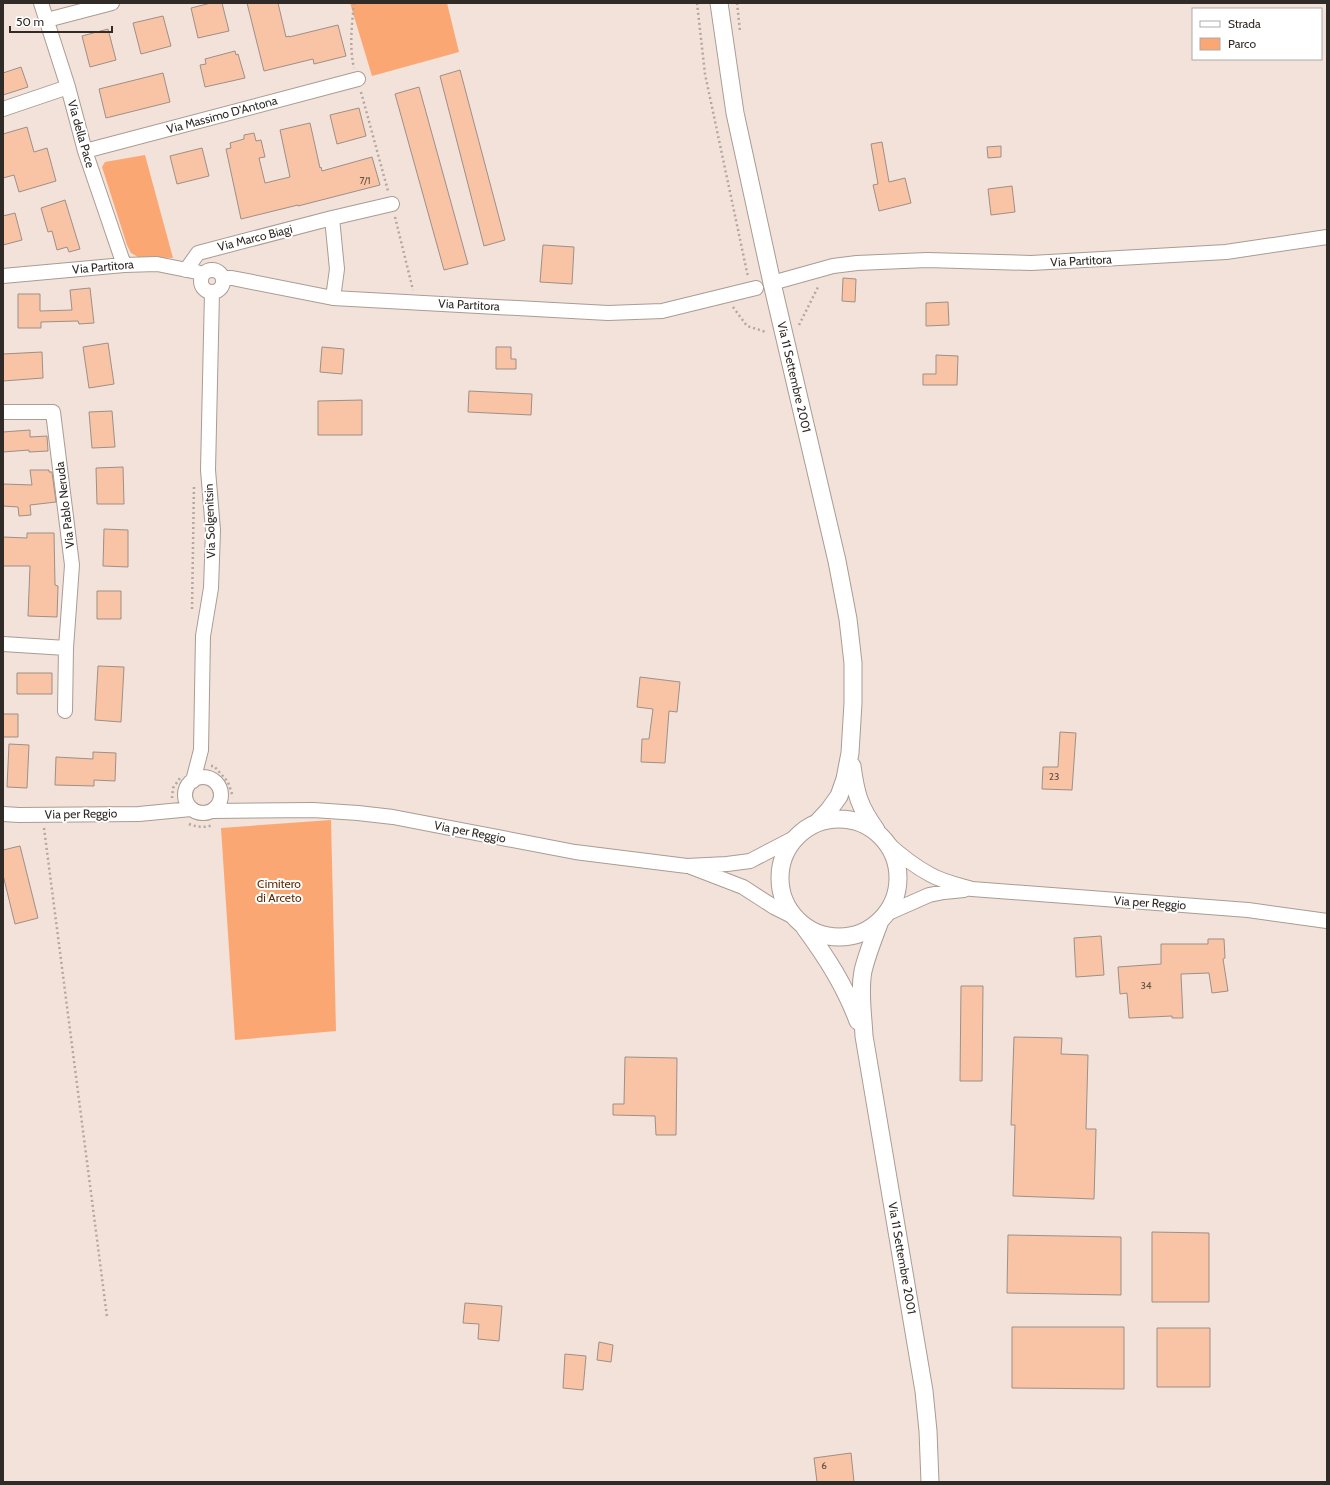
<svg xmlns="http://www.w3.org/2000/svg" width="1330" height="1485" font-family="Cabin,sans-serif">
<rect width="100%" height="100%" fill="#f2e2d9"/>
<path fill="#fba773" d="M350,3H447L459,52L372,76Z
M145,155L173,258L138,257L131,253L127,245L102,167L105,162Z
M331,820L336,1031L235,1040L221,828Z"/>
<path fill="#f8c4a5" stroke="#9e8f87" d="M211,3H222L229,31L198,38L191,8Z
M247,3H278L286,37L289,36V37L338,25L346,56L314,64L313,59L264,71Z
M163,16L171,46L141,54L133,23Z
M108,29L116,60L90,67L82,36Z
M235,51L236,55L238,54L245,78L205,87L200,65L206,64L205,59Z
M21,67L28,87L3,95V73Z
M460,70L505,240L484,246L440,76Z
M163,73L170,102L106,118L99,89Z
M419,87L468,264L444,270L395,94Z
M359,108L366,136L337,144L330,115Z
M310,123L320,168L321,167L322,171L372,157L380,185L298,206V205L241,219L226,149L231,148L230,143L244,139V135L254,133L256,141L261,140L265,157L259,158L265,183L290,177L280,130Z
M27,127L34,152L47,148L56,181L19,192L14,175L3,178V134Z
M882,142L889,182L905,178L911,203L879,211L873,185L878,184L871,144Z
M1001,146V157L988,158L987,147Z
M202,148L209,176L177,184L170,156Z
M1012,186L1015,212L991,215L988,189Z
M65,200L80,249L69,252L67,247L57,250L52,231L48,232L41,208Z
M15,213L22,240L3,245V216Z
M543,245L574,247L572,284L540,282Z
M843,278L856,279L855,302L842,301Z
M90,288L94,323L79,324L78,321L41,322V328H18V294H40V311L72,310L70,290Z
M948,302L949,325L926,326V303Z
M108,343L114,384L89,388L83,347Z
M322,347L344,349L342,374L320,372Z
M496,347H511V359H516V369H496Z
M42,352L43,378L3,381V354Z
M936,355L958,356L957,385H923V374H936Z
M469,391L532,394L531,415L468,412Z
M362,400V435H318V401Z
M112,411L115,447L92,448L89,412Z
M30,430V437L47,436L48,451L29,452V450L3,452V432Z
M123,467L124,504H97L96,468Z
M30,470H49V472H52L56,502L30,505L31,515L19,516L18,507L3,506V484L32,485Z
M104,529L128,530V567L103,566Z
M27,533H54L55,585L58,586L57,617L28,616L30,566H3V537L27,538Z
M97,591H121V619H97Z
M98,666L124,667L121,722L95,720Z
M17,673H52V694H17Z
M640,677L680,682L677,712L669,711L665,763L641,762L642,739H649L653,709L637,707Z
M3,714H18V737H3Z
M1060,732L1076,733L1072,790L1042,789L1043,767H1058Z
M9,744L29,745L27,788L7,787Z
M93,752L116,753L115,781L94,780V786L55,785L56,757L93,759Z
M20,846L38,918L15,924L3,875V850Z
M1101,936L1104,975L1076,977L1074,938Z
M1208,939H1224L1225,958L1223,959L1228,991L1212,993L1209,973L1181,974L1183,1018H1172V1016L1129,1018L1127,993L1120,994L1118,967L1161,964V944H1208Z
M961,986H983L982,1081H960Z
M1014,1037L1062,1038L1061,1054L1088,1055L1086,1129H1096L1094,1199L1013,1196L1015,1125H1011Z
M625,1057L677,1058L676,1135H656L655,1116L613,1115V1104H624Z
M1152,1232L1209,1233V1302H1152Z
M1008,1235L1121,1237V1295L1007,1293Z
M465,1303L502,1306L499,1341L478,1339L479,1324L463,1323Z
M1012,1327H1124V1389L1012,1388Z
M1157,1328H1210V1387H1157Z
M599,1342L613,1345L611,1362L597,1360Z
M565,1354L586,1356L583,1390L563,1388Z
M851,1453L854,1482H817L814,1458Z"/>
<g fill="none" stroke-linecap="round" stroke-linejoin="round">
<defs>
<path id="minor" d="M41,3L68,87L85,151L124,265
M47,20L112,3
M3,109L68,87
M85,151L358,79
M201 281a11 11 0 1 1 22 0a11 11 0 1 1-22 0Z
M186,270L198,253L332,218
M3,276L124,265L157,264L197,272L202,276
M223,278H232L333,298L608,313L662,311L756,288
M772,283L833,266L857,263L927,260L1031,263L1226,252L1327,237
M333,298L337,269L332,218L392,204
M3,412H53L72,565L66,648L3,644
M65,711L66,648
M185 795a18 18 0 1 1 36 0a18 18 0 1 1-36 0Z
M193,781L201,750L203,636L211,588L213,530L208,470L212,292
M212,811L313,810L358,813L393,817L575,852L687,866L727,864L750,861L796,837
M3,814L19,815L139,814L191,809
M885,841C899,854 914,866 931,875C944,882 958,885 972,889L1248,910L1327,921
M691,867L743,887L774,907L794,917
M886,914L929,895L944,892L964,890"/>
<path id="major" d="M719,3L735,113L772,283L837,561L848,619L853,663V703L850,753L845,779L839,796L829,810L817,823
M852,766C856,795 859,806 876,830
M780 878a59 59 0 1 1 118 0a59 59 0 1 1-118 0Z
M880,921C874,937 867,954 863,971C859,992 863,1014 864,1036L924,1391L928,1431L930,1482
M805,928C827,958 845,986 858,1021"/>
</defs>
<use href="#minor" stroke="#aa9c93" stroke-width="16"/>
<use href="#major" stroke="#aa9c93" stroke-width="19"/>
<path stroke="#b3a79f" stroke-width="2.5" stroke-dasharray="2 3" stroke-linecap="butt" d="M354,3C352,24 349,47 354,68
M697,3L705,74L748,277
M737,3L740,31
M361,92L388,191
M395,217L413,290
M733,307L747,326L766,332
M799,325L819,285
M192,609L194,484
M211,766H214L228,782L233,797
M172,798L173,788L180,778
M189,824C196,827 205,828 213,825
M44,828L107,1317"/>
<use href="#minor" stroke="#fff" stroke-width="14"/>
<use href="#major" stroke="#fff" stroke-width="17"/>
</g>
<g text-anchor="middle" stroke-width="4" stroke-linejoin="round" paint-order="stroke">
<g font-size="10" fill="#635146">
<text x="365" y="184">7/1</text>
<text x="1054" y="780">23</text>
<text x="1146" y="989">34</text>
<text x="824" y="1469">6</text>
</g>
<g font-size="12" fill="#312b27" stroke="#fff">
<text transform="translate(222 115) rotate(-15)" y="4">Via Massimo D'Antona</text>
<text transform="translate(81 134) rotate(74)" y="4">Via della Pace</text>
<text transform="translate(255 238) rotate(-14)" y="4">Via Marco Biagi</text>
<text transform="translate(1081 261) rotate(-3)" y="4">Via Partitora</text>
<text transform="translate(103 267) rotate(-5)" y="4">Via Partitora</text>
<text transform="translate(469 305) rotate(3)" y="4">Via Partitora</text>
<text transform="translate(794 377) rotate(77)" y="4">Via 11 Settembre 2001</text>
<text transform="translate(65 505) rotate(-97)" y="4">Via Pablo Neruda</text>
<text transform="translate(210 521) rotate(-92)" y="4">Via Solgenitsin</text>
<text transform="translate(81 814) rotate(-1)" y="4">Via per Reggio</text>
<text transform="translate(470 832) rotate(11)" y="4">Via per Reggio</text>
<text transform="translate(1150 903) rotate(4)" y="4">Via per Reggio</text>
<text transform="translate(902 1258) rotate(80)" y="4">Via 11 Settembre 2001</text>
</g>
<g font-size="12" fill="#5e2a00" stroke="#fff">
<text x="279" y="888">Cimitero<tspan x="279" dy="14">di Arceto</tspan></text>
</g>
</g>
<rect width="1330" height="1485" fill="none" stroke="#312b27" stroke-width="8"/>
<rect x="1192" y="8" width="130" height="52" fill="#ffffff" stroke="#adaaa9"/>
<rect x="1200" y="21" width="20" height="6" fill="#ffffff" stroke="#adaaa9"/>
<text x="1228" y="28" font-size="12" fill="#312b27">Strada</text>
<rect x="1200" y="38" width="20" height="12" fill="#fba773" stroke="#adaaa9"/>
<text x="1228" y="48" font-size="12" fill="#312b27">Parco</text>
<path d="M10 26v6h102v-6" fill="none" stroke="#312b27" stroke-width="2"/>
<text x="16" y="26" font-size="12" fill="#312b27" stroke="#ffffff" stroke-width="3" paint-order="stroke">50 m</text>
</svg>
